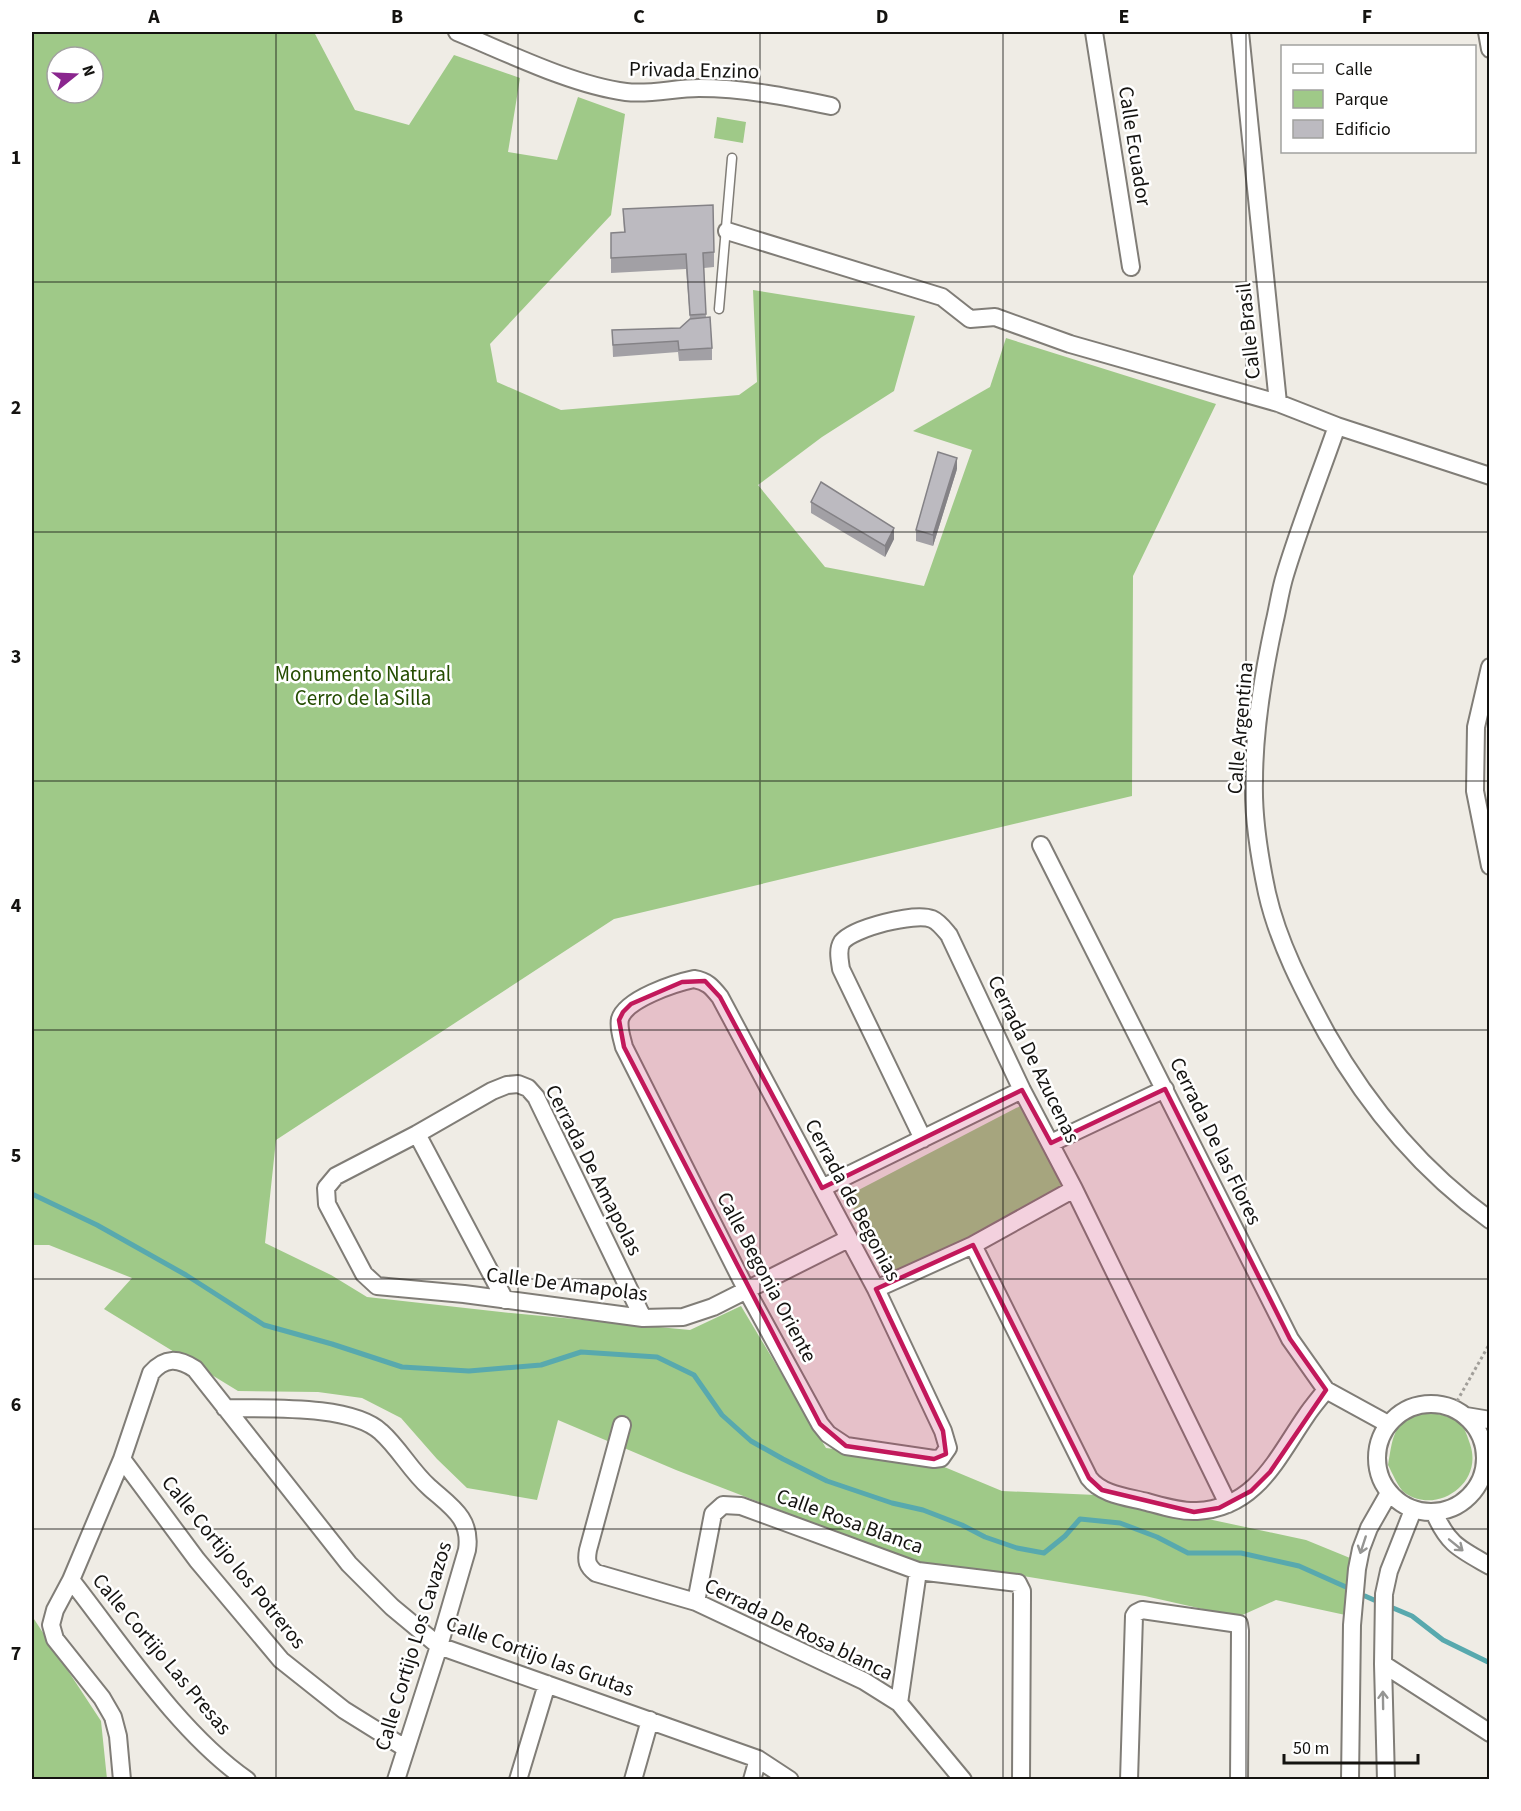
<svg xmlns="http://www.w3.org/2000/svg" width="1521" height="1811" font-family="'Source Sans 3',sans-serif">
<rect width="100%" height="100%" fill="#efece5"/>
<path fill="#9fc988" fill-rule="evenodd" d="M32,32H314L355,110L409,125L454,55L520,78L508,152L557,160L578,97L625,114L611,215L490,344L497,382L561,410L739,395L757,382L753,290L915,316L894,391L822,437L758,485L825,567L924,586L972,450L913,431L990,387L1006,338L1216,404L1133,576L1132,796L614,919L276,1140L265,1243L331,1275L367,1297L511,1313L690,1330L741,1306L826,1448L930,1461L1002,1491L1096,1495L1306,1540L1350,1558V1616L1276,1600L1238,1617L1145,1596L1023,1576L919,1564L676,1470L558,1420L537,1500L467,1488L437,1459L401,1418L362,1398L318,1392L238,1391L104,1309L132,1278L49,1245H32ZM57,57H93V93H57Z
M717,117L746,122L743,143L714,138Z
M1024,1104L1066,1187L890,1279L847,1196Z
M1420,1411C1433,1413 1450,1415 1460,1423C1465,1428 1468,1438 1470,1444C1484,1484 1436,1515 1405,1493C1398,1488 1392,1472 1388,1465C1393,1437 1392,1425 1420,1411Z
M32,1616L101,1721L107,1779H32Z"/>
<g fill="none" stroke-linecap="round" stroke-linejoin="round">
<path stroke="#58a9ae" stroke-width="5" d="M32,1194L97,1225L186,1275L264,1325L332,1344L402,1367L469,1371L541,1365L581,1352L657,1357L694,1375L722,1415L751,1441L783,1459L827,1481L892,1503L923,1510L962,1525L985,1537L1017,1548L1044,1553L1065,1536L1080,1519L1120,1523L1157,1537L1188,1553H1241L1299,1566L1346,1587
M1365,1596L1374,1600
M1393,1608L1412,1616L1443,1640L1490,1663"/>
<defs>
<path id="service" d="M719,309L732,158"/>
<path id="minor" d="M457,32C508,53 572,85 626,92C650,95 675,88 699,88C744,88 788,97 831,106
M1094,32L1131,267
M1240,32L1278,403
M1487,32L1490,49
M727,231L942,297L970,319L995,317L1070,344L1278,403L1337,426L1490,476
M1337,426C1320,475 1300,525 1285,575C1280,591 1278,608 1274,624C1263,675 1254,728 1254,781C1253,814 1260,860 1267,893C1278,942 1303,990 1327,1034C1368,1106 1422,1171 1490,1220
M1490,667L1476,727L1475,791L1490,866
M1041,845L1290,1339L1326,1390L1388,1424
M694,979C707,981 712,987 720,997L876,1289L943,1431L948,1448L941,1458L934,1459L846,1446L828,1434L820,1424L747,1291L624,1047C622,1038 618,1028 620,1019C626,999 675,983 694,979Z
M417,1134L505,1300
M923,1139L841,969C840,961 837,950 842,942C853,928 915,912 932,919C939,922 944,929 949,935L1022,1090L1074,1189L1228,1504
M1051,1143L1165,1089
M822,1188L1022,1090
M973,1245L1089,1478C1102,1495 1128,1497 1147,1502C1162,1506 1181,1512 1197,1511C1256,1508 1277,1458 1306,1416C1312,1407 1319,1399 1326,1390
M876,1289L973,1245L1074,1189
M643,1318L536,1097L528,1088L518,1084L507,1085L492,1091L417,1134L336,1176L326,1188L327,1204L364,1274L377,1286L464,1294L643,1318L683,1317L713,1307L848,1239
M1377 1458a54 54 0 1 1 108 0a54 54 0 1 1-108 0Z
M225,1408C266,1409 351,1404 381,1432C399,1448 411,1471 429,1487C450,1506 472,1518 467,1550L439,1646L396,1780
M1466,1416L1490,1420
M622,1425L588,1550C586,1561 587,1566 596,1573L696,1602L864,1681L899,1703L963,1780
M122,1459L197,1560L281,1660L344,1710L405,1748
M1434,1512C1448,1545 1460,1549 1490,1566
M71,1580C122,1645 179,1733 247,1780
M696,1602L713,1514L723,1505L741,1506L918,1571L1018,1583L1022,1591V1598L1021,1780
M1383,1664L1490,1733
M899,1703L918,1571
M122,1780L118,1736L113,1717L102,1698L55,1639L51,1625L55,1610L71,1580L122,1459L151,1373C165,1357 178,1358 195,1369L349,1564L392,1607L439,1646L758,1759L790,1780
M518,1780L547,1684
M633,1780L650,1720
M752,1780L758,1759
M1129,1780L1134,1616L1136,1613L1142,1610L1239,1624L1240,1631L1239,1780
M1350,1780L1352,1625L1357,1569L1361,1549L1369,1528L1389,1493
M1386,1780L1383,1664L1384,1594L1389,1571L1413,1510"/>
</defs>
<use href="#service" stroke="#807d77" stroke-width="11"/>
<use href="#minor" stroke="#807d77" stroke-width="20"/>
<path stroke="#a19e99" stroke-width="3" stroke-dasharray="3 3" stroke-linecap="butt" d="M1457,1401L1490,1343"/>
<use href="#service" stroke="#fff" stroke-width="8"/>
<use href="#minor" stroke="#fff" stroke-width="16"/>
</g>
<path fill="#a2a0a5" d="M623,209L714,252V267L704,268L706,318L712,348V360L679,361L678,352L613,357L612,330L680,328L690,319L686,269L611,273V233L624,232Z
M957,469L933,546L916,541V530Z
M811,502L894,539L885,557L811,513Z"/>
<path fill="#848286" d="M957,458V469L933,546V535Z
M894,528V539L885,557V546Z"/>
<path fill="#bcbac0" stroke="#848286" stroke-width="1.5" d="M713,205L714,252L703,253L706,314L690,315L686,254L611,258V233L625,232L623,209Z
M710,317L712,348L679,350L678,341L613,345L612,330L680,328L690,319Z
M938,452L957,458L933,535L916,530Z
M821,482L894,528L885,546L811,502Z"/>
<defs><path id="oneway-shaft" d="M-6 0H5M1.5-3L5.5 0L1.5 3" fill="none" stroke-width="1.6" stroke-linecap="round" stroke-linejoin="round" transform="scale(1.5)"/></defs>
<g stroke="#959593">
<use href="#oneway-shaft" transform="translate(1363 1545) rotate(108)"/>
<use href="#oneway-shaft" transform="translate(1456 1545) rotate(39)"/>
<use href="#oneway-shaft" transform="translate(1383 1700) rotate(-91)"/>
</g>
<path fill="#c2185b" fill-opacity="0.2" stroke="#c2185b" stroke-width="4.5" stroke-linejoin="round" d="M705,981L720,997L822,1188L1022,1090L1051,1143L1165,1089L1290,1339L1326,1390L1270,1472L1251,1491L1219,1508L1194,1512L1102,1490L1089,1478L973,1245L876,1289L943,1431L946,1454L934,1459L846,1446L820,1424L624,1047L619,1020L623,1012L631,1004L682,982Z"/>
<path fill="none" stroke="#141310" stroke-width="1.5" stroke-opacity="0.55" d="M276,32V1780M518,32V1780M760,32V1780M1003,32V1780M1246,32V1780M32,282H1490M32,532H1490M32,781H1490M32,1030H1490M32,1279H1490M32,1529H1490"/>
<g text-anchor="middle" stroke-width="5" stroke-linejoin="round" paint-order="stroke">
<g font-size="21" fill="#141310" stroke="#fff">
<text transform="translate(694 70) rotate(1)" y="7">Privada Enzino</text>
<text transform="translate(1135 146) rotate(81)" y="7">Calle Ecuador</text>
<text transform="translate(1248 331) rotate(-96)" y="7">Calle Brasil</text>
<text transform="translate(1240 728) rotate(-85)" y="7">Calle Argentina</text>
<text transform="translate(1034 1059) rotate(64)" y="7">Cerrada De Azucenas</text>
<text transform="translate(1216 1141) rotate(64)" y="7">Cerrada De las Flores</text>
<text transform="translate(594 1170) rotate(63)" y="7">Cerrada De Amapolas</text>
<text transform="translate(853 1200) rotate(62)" y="7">Cerrada de Begonias</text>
<text transform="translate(767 1277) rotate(62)" y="7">Calle Begonia Oriente</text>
<text transform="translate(567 1284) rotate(7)" y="7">Calle De Amapolas</text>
<text transform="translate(850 1521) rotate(20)" y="7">Calle Rosa Blanca</text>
<text transform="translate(234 1562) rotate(51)" y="7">Calle Cortijo los Potreros</text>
<text transform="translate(799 1629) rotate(26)" y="7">Cerrada De Rosa blanca</text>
<text transform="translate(413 1646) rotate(-73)" y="7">Calle Cortijo Los Cavazos</text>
<text transform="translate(162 1654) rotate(50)" y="7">Calle Cortijo Las Presas</text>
<text transform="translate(540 1656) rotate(20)" y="7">Calle Cortijo las Grutas</text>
</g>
<g font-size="21" fill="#244c00" stroke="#fff">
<text x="363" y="681">Monumento Natural<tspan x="363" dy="24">Cerro de la Silla</tspan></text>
</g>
</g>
<rect width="1521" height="1811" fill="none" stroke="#ffffff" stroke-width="66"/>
<rect x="1281" y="45" width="195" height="108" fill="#ffffff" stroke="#a1a19f" stroke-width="1.5"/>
<rect x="1293" y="64" width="30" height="9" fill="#ffffff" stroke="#a1a19f" stroke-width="1.5"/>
<text x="1335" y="75" font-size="18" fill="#141310">Calle</text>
<rect x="1293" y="90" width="30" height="18" fill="#9fc988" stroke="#a1a19f" stroke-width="1.5"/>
<text x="1335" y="105" font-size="18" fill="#141310">Parque</text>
<rect x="1293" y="120" width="30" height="18" fill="#bcbac0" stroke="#a1a19f" stroke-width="1.5"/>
<text x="1335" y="135" font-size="18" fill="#141310">Edificio</text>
<g transform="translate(75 75) rotate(72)"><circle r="28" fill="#ffffff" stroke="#a1a19f" stroke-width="1.5"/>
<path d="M0-4.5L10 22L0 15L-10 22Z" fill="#8a268e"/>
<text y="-9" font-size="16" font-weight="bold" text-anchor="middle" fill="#141310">N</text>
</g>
<path d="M1284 1754v9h134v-9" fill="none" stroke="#141310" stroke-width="3"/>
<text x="1293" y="1754" font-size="18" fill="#141310" stroke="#ffffff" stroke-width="4.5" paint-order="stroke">50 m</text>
<rect x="33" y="33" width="1455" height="1745" fill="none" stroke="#141310" stroke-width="2"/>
<g font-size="20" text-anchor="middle" font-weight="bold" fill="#141310">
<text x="154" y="23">A</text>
<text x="397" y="23">B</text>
<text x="639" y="23">C</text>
<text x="882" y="23">D</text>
<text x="1124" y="23">E</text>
<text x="1367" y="23">F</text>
<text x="16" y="164">1</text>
<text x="16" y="414">2</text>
<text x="16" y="663">3</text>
<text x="16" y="912">4</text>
<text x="16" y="1162">5</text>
<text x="16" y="1411">6</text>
<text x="16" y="1660">7</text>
</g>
</svg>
